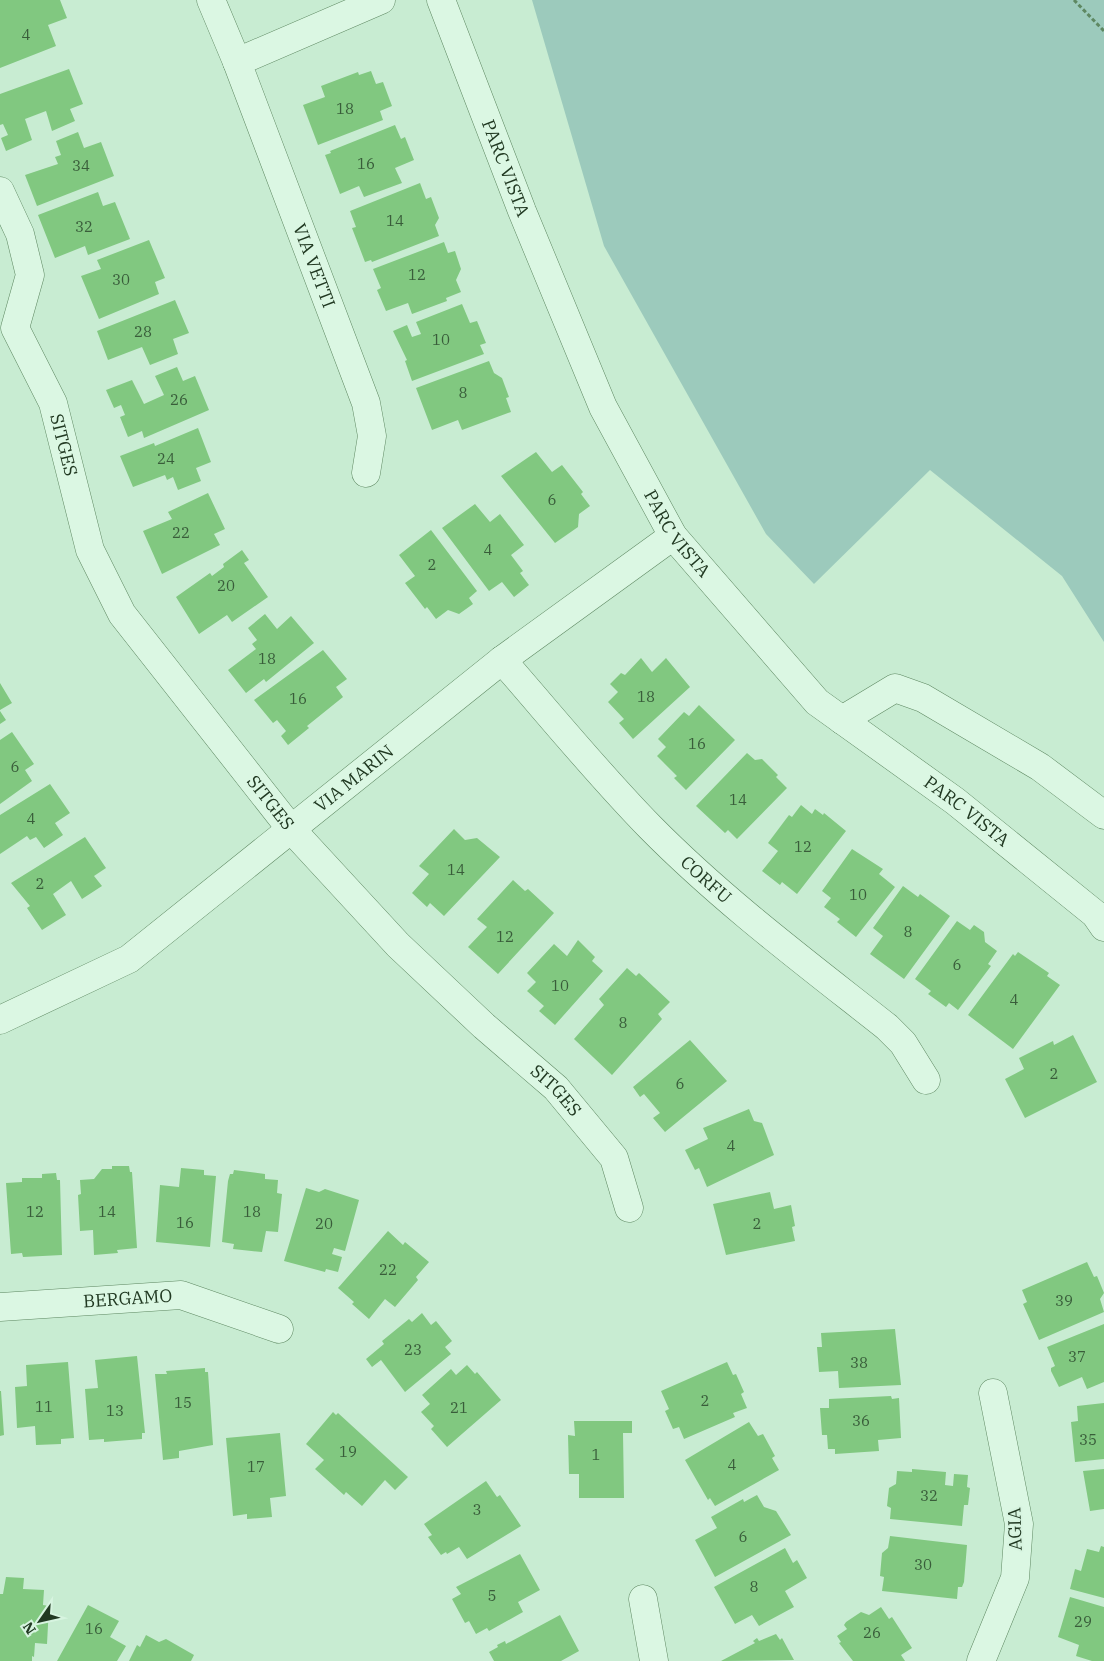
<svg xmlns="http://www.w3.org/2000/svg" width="1104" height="1661" font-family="'IBM Plex Serif',serif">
<rect width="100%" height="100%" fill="#c8ecd2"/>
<path fill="#9ccabc" d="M532,0H1104V642L1062,576L930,470L814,584L766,534L604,246Z"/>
<path fill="#81c880" d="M0,0H60L67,18L48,25L56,46L0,68Z
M69,69L83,104L70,109L75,121L52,131L46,111L25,119L32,140L6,151L1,138L8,135L3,124L0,125V94Z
M371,71L376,84L383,82L392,106L380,111L383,120L318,145L303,105L325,97L321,86L358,72L359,75Z
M395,125L401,139L405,137L414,160L395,168L402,183L364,197L359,186L340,194L325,155L331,153L330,151Z
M78,132L84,148L101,142L114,176L37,206L25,175L58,164L55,157L61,155L56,141Z
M420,183L426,199L431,197L439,218L435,225L439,236L372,262L371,260L365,262L352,228L356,227L350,211Z
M98,192L103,206L115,202L130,239L88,255L85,246L55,258L38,215Z
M149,240L165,278L155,282L159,294L99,319L81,276L101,269L97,260Z
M444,242L448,253L455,251L461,269L456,280L461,292L446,298L447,301L412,314L408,303L386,311L377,290L381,288L373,269Z
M175,300L189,333L173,339L178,354L150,365L142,347L108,360L97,331Z
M462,304L470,323L477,321L486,343L480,345L484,354L412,381L405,361L407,360L393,331L407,325L412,337L421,334L416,322Z
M489,361L494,373L502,378L509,397L506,398L511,412L462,430L458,420L432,430L416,388Z
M177,367L183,381L195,376L209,410L144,438L142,431L128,437L120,417L125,415L121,405L114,408L106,390L132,380L144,404L164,395L155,376Z
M198,428L211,462L196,468L201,481L178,490L173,477L167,480L165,475L133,487L120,456L154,443L155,446Z
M536,452L552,472L562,465L583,492L581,494L590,506L579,514L578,527L555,543L501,476Z
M208,493L225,529L214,534L220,545L162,574L143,531L172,519L168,512Z
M475,504L490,522L500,514L524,545L511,555L523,571L520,573L529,585L514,597L502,582L489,591L442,528Z
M431,530L477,591L469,598L473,604L459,614L448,610L436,619L427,607L425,609L405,583L415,576L399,555Z
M242,550L249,560L244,563L268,597L232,622L227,615L199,634L176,597L210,573L212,576L224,567L223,564Z
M265,614L277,629L291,616L314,643L266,682L264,679L246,693L228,670L256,649L252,644L257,640L248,628Z
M323,650L347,679L336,687L343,697L307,726L309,728L288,745L281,736L286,731L277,720L273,723L254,700Z
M641,658L652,672L666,658L690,687L633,739L619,723L624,719L608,702L618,692L610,684L621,673L625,675Z
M0,683L12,703L0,710Z
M699,705L735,740L686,790L674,778L677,776L657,756L666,747L658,739L684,712L689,716Z
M0,711L6,720L0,724Z
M12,732L34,764L25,770L32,781L0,804V740Z
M747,753L755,760L762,759L778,775L776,777L787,788L737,839L728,830L725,833L696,806Z
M50,784L70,813L55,823L63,835L44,848L36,837L30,840L27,836L0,854V815Z
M801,805L812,814L815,809L823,815L824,813L846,831L797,894L782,882L780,885L762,871L778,851L768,843L789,815L792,817Z
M454,829L465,840L477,838L500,857L444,916L430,903L427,907L412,893L429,874L419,866Z
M85,837L106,868L94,876L102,886L82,899L71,881L53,894L66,915L42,930L27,908L30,906L11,883Z
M852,849L883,869L879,874L895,887L856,937L837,922L840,919L824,907L831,898L822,891Z
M513,880L525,891L528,889L554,913L498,974L468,947L487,927L477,919Z
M903,886L918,897L920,894L950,916L904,979L870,954L883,936L873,928Z
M957,921L970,930L974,925L984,932L985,942L997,951L988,964L991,966L958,1010L949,1003L946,1007L928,994L931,991L915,979Z
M578,940L595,957L592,961L603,971L555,1025L539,1011L544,1006L527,991L536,982L527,973L554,944L567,956Z
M1018,952L1049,973L1047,976L1060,985L1013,1049L968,1015L1013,954L1015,956Z
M627,968L636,976L639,973L670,1002L658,1014L662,1019L612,1075L574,1039L604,1005L599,999Z
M1073,1035L1097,1082L1025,1118L1005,1079L1024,1069L1019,1058L1053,1041L1054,1045Z
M690,1040L727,1081L665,1132L653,1118L660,1113L644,1094L640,1097L633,1087Z
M749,1109L754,1121L762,1123L774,1155L707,1187L699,1168L695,1170L685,1150L708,1139L703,1128Z
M112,1166H129L130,1172H132L137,1248L117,1250L118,1253L94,1255L93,1230L80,1231L78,1195L81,1194L80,1180L94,1179L102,1169H112Z
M181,1168L204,1170V1175L216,1176L210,1247L156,1242L160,1185L179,1187Z
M234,1170L265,1174V1179L278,1180L277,1193L282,1194L278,1232L266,1231L262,1252L233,1249L234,1244L222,1242L228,1181L230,1174H233Z
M56,1173L57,1180H60L62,1255L23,1257L22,1253L11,1254L6,1183L22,1182V1178H42V1174Z
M306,1188L319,1192L325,1189L359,1200L345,1251L334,1248L332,1254L342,1257L338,1272L326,1269L325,1272L284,1261Z
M770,1192L774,1209L791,1205L795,1226L792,1227L795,1241L726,1255L713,1204Z
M388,1231L403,1245L405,1242L429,1262L416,1277L418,1280L395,1307L385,1299L369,1319L352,1304L354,1302L338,1288Z
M1087,1262L1094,1277L1097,1276L1104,1293L1100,1299L1104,1312L1039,1340L1023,1304L1027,1302L1022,1290Z
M422,1313L431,1325L436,1321L452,1341L445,1347L451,1354L405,1392L381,1360L372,1367L366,1359L384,1344L382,1341L409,1319L412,1322Z
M1104,1324V1382L1087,1389L1082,1377L1059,1387L1051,1371V1368L1055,1366L1047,1347Z
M895,1329L901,1385L839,1388L838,1371L819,1372L817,1347H822L821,1333Z
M137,1356L145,1433H142V1439L104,1442V1439L89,1440L85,1389L98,1388L95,1360Z
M68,1362L74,1438L61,1439V1444L36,1445L35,1426L17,1428L15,1387L27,1386L26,1365Z
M727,1362L733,1375L736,1374L744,1392L741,1394L747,1408L733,1413L735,1417L684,1439L679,1427L673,1429L665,1411L669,1409L661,1391Z
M467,1365L475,1374L477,1372L501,1400L447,1447L431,1429L434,1426L421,1412L430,1404L422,1395L451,1369L456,1375Z
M205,1368V1372H208L213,1445L179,1451V1458L163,1460L155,1374H167L166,1371Z
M0,1391H1L4,1435L0,1436Z
M891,1396L892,1399L899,1398L901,1438L878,1440L879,1451L835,1454V1449H828L827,1435H822L820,1408H829V1399Z
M1104,1403V1459L1075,1462L1071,1422L1078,1421L1077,1406Z
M333,1412L336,1415L338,1413L408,1477L395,1490L385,1480L362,1506L346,1492L344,1495L315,1469L324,1460L306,1444Z
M574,1421H632V1433H623L624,1498H579V1474H569L568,1435L575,1436Z
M749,1422L758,1436L763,1434L775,1456L772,1458L779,1470L715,1506L710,1498L708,1500L685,1460Z
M280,1433L286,1496L270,1498L272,1517L247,1519V1514L233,1516L226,1438Z
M912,1469L946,1472L945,1485L953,1486L954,1474L968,1475L967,1487L970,1488L968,1505H964L962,1526L890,1519L891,1508L887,1506L889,1488L896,1484L897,1471L912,1472Z
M1104,1469V1509L1090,1511L1083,1471Z
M486,1481L497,1497L500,1495L521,1526L467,1559L459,1547L447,1554L446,1552L441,1555L428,1537L432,1535L424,1524Z
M757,1495L764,1507L776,1511L791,1535L715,1577L695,1540L717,1528L711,1517L743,1499L744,1502Z
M890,1536L967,1545L964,1582L962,1587H958L957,1599L882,1591L884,1577L880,1576L882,1553L888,1548Z
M1101,1546L1104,1547V1598L1070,1589L1075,1569L1081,1571L1087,1549L1099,1552Z
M785,1548L793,1563L797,1560L807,1578L785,1591L794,1607L759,1626L752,1615L735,1624L714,1587Z
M520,1554L540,1590L518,1602L523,1612L489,1631L487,1628L476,1634L469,1621L465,1623L452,1599L461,1594L456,1587Z
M6,1577L24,1578L23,1589L44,1590L43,1605L49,1606L47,1644L35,1643L34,1657L32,1656V1661H0V1594H3Z
M1070,1597L1104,1607V1661H1092L1076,1656L1079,1645L1058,1637Z
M88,1605L119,1621L110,1637L126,1646L117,1661H57Z
M881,1607L889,1619L892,1617L912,1648L901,1655L905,1661H853L839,1643L841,1642L837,1636L847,1629L844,1625L846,1622L861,1612L869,1615Z
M560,1615L579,1651L561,1661H494L489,1652L498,1647L497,1645L505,1641L506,1644Z
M776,1634L780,1640L782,1638L794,1660L721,1661L755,1643L753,1641L757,1638L759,1641Z
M146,1635L159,1642L166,1639L194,1655L191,1661H129L137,1645L140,1647Z"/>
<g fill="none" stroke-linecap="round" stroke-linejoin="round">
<defs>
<g id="minor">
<path id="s1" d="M211,0L237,62L366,403L372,436L366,473"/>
<path id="s2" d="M441,0L522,211L603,407L673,536L817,702L955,801L1095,914L1104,927"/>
<path d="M237,62L381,0"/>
<path id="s3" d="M0,191L20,234L30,275L15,328L53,403L90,550L122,614L291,829L398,945L484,1026L556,1088L614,1158L629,1208"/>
<path id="s4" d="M502,660C551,716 598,774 650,827C723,901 806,963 887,1027L903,1043L926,1080"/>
<path d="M842,720L895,688L923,698L1040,767L1104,815"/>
<path id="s5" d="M0,1020L129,959L502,660L673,536"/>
<path id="s6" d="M0,1307L181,1295L279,1329"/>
<path d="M643,1599L654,1661"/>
<path d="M981,1661L1015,1578L1019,1524L993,1393"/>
</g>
</defs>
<use href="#minor" stroke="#5e8862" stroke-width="29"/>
<path stroke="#5e8862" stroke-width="3" stroke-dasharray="4 2.5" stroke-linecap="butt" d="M1074,0L1104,31"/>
<use href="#minor" stroke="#dbf7e3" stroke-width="28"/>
</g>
<g text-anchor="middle" stroke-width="4" stroke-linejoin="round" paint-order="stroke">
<g font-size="15" fill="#395d3a">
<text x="26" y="40">4</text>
<text x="345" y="114">18</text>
<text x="366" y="169">16</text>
<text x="81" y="171">34</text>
<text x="395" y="226">14</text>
<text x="84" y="232">32</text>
<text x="417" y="280">12</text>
<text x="121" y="285">30</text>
<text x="143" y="337">28</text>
<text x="441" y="345">10</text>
<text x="463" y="398">8</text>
<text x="179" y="405">26</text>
<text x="166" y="464">24</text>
<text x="552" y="505">6</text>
<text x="181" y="538">22</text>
<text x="488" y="555">4</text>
<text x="432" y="570">2</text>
<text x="226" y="591">20</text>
<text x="267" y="664">18</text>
<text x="646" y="702">18</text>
<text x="298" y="704">16</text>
<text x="697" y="749">16</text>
<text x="15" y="772">6</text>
<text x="738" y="805">14</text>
<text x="31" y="824">4</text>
<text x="803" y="852">12</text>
<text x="456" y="875">14</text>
<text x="40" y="889">2</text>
<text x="858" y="900">10</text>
<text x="908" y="937">8</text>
<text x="505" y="942">12</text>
<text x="957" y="970">6</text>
<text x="560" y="991">10</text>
<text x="1014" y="1005">4</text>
<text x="623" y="1028">8</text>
<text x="1054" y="1079">2</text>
<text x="680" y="1089">6</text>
<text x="731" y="1151">4</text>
<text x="35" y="1217">12</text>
<text x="107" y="1217">14</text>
<text x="252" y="1217">18</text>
<text x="185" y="1228">16</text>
<text x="324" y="1229">20</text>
<text x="757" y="1229">2</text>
<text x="388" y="1275">22</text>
<text x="1064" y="1306">39</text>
<text x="413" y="1355">23</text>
<text x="1077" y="1362">37</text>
<text x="859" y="1368">38</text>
<text x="705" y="1406">2</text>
<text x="183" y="1408">15</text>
<text x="44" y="1412">11</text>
<text x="459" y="1413">21</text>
<text x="115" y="1416">13</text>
<text x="861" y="1426">36</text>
<text x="1088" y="1445">35</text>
<text x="348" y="1457">19</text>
<text x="596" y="1460">1</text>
<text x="732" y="1470">4</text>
<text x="256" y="1472">17</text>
<text x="929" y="1501">32</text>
<text x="477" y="1515">3</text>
<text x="743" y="1542">6</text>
<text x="923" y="1570">30</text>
<text x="754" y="1592">8</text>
<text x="492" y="1601">5</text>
<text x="1083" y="1627">29</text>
<text x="94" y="1634">16</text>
<text x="872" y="1638">26</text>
</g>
<g font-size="18" fill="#213922" stroke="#d7f4e0">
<text dy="6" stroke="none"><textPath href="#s2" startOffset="180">PARC VISTA</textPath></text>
<text dy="6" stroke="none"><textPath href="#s1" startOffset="285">VIA VETTI</textPath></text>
<text dy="6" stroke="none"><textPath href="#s3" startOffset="272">SITGES</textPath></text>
<text dy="6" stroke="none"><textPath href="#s2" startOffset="585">PARC VISTA</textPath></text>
<text dy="6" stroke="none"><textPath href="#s5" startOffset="431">VIA MARIN</textPath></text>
<text dy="6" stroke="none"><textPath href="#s3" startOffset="692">SITGES</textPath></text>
<text dy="6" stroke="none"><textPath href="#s2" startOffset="990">PARC VISTA</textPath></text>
<text dy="6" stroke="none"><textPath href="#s4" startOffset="300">CORFU</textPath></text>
<text dy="6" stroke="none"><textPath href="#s3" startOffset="1098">SITGES</textPath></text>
<text dy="6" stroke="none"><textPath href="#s6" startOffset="128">BERGAMO</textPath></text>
<text transform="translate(1015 1529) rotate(-92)" y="6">AGIA</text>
</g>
</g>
<g transform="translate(40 1621) rotate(236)" stroke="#d7f4e0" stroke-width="4" paint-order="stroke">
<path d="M0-4L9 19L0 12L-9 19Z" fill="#213922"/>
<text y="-8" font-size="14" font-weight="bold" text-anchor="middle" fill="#213922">N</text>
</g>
</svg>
